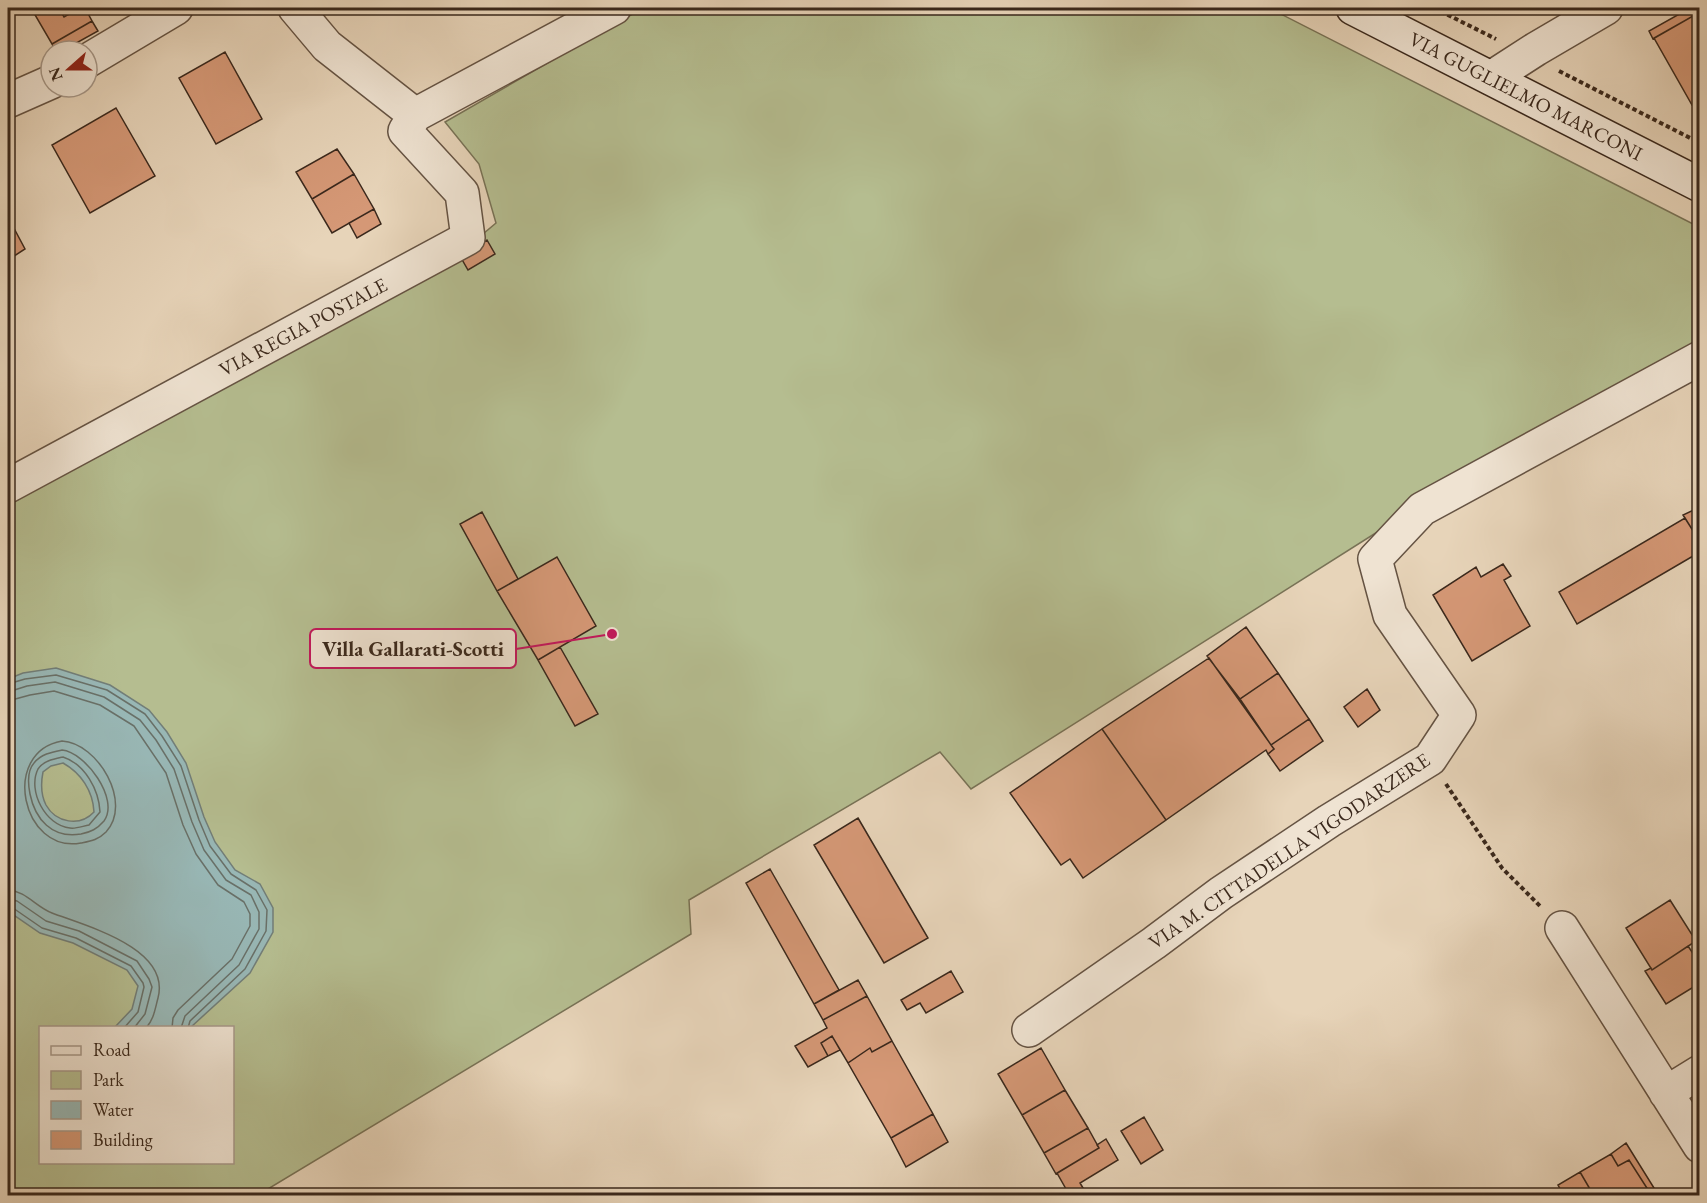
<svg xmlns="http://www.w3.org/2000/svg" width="1707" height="1203" font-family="'EB Garamond',serif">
<rect width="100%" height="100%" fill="#e7d4b9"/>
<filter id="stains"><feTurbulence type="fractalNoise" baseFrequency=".00333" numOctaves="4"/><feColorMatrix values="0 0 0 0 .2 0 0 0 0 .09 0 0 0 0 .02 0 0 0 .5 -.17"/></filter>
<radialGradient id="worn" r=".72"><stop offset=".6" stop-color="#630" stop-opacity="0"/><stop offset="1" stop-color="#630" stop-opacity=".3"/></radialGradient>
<path fill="#b5bd90" stroke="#787256" stroke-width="1.5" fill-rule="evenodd" d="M643,8H1269L1699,227V346L1401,517L971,789L940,752L689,900L691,934L258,1195L8,1196V505L446,265L496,223L479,164L445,122ZM40,1028H232V1162H40Z"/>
<path fill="#98b7b5" stroke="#727e78" stroke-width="1.5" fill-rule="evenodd" d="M56,668L110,685L149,710L167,732L186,763L204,817L215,842L235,870L260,884L273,908V932L250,973L191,1027H115L132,1009L138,986L127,970L73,943L40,933L8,911V679L23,673ZM63,763C81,773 93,791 94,812C80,827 56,823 46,805C41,795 41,782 43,772L51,766Z"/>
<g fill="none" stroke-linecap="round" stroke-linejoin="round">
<path stroke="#697068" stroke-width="1.5" d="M8,684L25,679L56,675L107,690L145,714L162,736L181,766L199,820L210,846L231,874L256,890L267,910L266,931L245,969L190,1021L188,1028
M8,692L27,686L55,682L104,697L140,720L156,740L174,769L192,822L204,850L226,880L251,895L259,912V929L239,965L185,1016L181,1028
M8,701L30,695L54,691L100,705L134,726L166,773L183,825L196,854L218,885L244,902L250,914V926L232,959L178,1010L173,1018L172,1028
M62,741C98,743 133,803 106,832C98,840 91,841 81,843C22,854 0,752 62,741Z
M62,750C85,752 120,799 104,821C97,829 91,832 81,834C52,839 35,819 30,794C28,784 27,771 34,763C41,754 52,752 62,750Z
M63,757C85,764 99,790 100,812L89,825C83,826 76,829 70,828C46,826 27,791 38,769C43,761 54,759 63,757Z
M8,890C26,891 36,907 52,913C86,926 171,948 158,998C155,1009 154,1019 146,1028
M8,899L17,901L46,921L79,931L137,961L149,979L152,987L145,1014L134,1028
M8,907L13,908L42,928L76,938L131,966L143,983L144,987L138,1012L124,1028"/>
</g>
<path fill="#d59876" stroke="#3a281c" stroke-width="1.5" d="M31,8H59L64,17L80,8H85L92,21L52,44Z
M59,8H80L64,17Z
M1690,8H1700V12L1653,39L1649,31Z
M1700,12V101L1692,105L1654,38Z
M92,21L98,31L62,51H56L52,44Z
M225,52L262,119L216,144L179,78Z
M116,108L155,176L90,213L52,145Z
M337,149L354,174L312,199L296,172Z
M354,174L374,209L332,233L312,199Z
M374,209L381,224L357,238L349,223Z
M8,217L25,249L8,260Z
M487,240L495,254L468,270L460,256Z
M1700,507V542L1683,515Z
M482,512L518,579L497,591L460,524Z
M1685,518L1700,542V552L1577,624L1559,592Z
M557,557L596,626L538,660L497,591Z
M1503,564L1511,576L1504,580L1530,626L1472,661L1433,595L1476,567L1481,577Z
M1246,627L1278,673L1240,699L1207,656Z
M560,647L598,714L575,726L538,660Z
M1209,658L1274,749L1268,754L1266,750L1166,820L1102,729Z
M1278,673L1309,719L1271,745L1240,699Z
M1367,689L1380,710L1358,727L1344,707Z
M1309,719L1323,741L1280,771L1268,754L1274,749L1271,745Z
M1102,729L1166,820L1083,878L1070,859L1061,865L1010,793Z
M858,818L928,938L884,963L814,845Z
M770,869L839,990L814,1004L746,883Z
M1670,900L1696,941L1652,970L1626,928Z
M1688,946L1700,964V983L1666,1004L1645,971L1651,968L1652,970Z
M951,971L963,992L926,1013L920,1003L907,1010L901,1000Z
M858,980L867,996L823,1020L814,1004Z
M867,996L892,1041L872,1052L870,1048L848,1063L832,1036L821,1043L828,1056L808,1067L795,1046L827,1028L823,1020Z
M832,1036L840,1050L828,1056L821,1043Z
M892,1041L933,1114L891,1138L848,1063L870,1048L872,1052Z
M1041,1048L1065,1090L1022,1115L998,1074Z
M1065,1090L1088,1128L1044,1153L1022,1115Z
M933,1114L948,1142L906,1167L891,1138Z
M1144,1117L1163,1150L1141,1164L1121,1131Z
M1088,1128L1099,1148L1056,1174L1044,1153Z
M1106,1139L1118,1160L1080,1183L1086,1193L1083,1196H1070L1057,1173L1099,1148L1097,1145Z
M1626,1143L1659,1196H1652L1629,1160L1618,1166L1611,1154Z
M1611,1154L1618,1166L1629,1160L1652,1196H1594L1580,1172Z
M1580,1172L1594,1196H1564L1558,1185Z"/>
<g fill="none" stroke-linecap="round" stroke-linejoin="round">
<defs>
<path id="street" d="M295,8L327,46L415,115
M87,61L176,8
M1491,78L1536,49L1606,8
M8,101L51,82
M8,486L468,238L462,193L405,131L415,115L614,8
M1562,928L1700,1146
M1029,1030L1154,943L1221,893L1329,821L1430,759L1459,715L1390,615L1375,559L1422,509L1700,358
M1666,1093L1700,1072"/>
<path id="secondary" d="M1353,8L1700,185"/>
</defs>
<use href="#street" stroke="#655343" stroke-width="36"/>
<use href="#secondary" stroke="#3a281c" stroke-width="36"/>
<path stroke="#3a281c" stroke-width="4" stroke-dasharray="4.5 3" stroke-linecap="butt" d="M1434,8L1496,39
M1559,71L1700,143
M1446,784L1502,868L1540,906"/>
<use href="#street" stroke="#efe3d2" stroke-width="33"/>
<use href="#secondary" stroke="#efe3d2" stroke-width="33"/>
</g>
<g text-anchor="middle" stroke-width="4.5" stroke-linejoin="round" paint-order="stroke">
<g font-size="20" fill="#3a281c" stroke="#efe3d2">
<text transform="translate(1526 96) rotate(27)" y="7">VIA GUGLIELMO MARCONI</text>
<text transform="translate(303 327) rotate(-28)" y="7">VIA REGIA POSTALE</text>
<text transform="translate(1289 851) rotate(-34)" y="7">VIA M. CITTADELLA VIGODARZERE</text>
</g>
</g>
<path fill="none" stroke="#c2185b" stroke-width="2" d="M612 634L516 649"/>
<circle fill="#c2185b" stroke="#efe3d2" stroke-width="2" cx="612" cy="634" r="6"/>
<rect fill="#efe3d2" stroke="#c2185b" stroke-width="2" x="310" y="629" width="206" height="39" rx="6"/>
<g font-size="21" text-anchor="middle" font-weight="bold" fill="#3a281c">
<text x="413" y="656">Villa Gallarati-Scotti</text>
</g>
<rect width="1707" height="1203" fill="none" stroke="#e7d4b9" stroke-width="30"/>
<rect x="9" y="9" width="1689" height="1185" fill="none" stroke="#3a281c" stroke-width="3"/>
<rect x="15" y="15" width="1677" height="1173" fill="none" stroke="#3a281c" stroke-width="1.5"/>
<rect x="39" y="1026" width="195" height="138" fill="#efe3d2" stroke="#a79889" stroke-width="1.5"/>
<rect x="51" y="1046" width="30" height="9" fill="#efe3d2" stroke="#a79889" stroke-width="1.5"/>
<text x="93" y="1056" font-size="18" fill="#3a281c">Road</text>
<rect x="51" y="1071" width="30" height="18" fill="#b5bd90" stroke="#a79889" stroke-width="1.5"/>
<text x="93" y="1086" font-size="18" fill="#3a281c">Park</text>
<rect x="51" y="1101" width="30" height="18" fill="#98b7b5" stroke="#a79889" stroke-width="1.5"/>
<text x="93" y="1116" font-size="18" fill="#3a281c">Water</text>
<rect x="51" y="1131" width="30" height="18" fill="#d59876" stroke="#a79889" stroke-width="1.5"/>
<text x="93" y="1146" font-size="18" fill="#3a281c">Building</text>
<g transform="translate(69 69) rotate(249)"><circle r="28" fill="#efe3d2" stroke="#a79889" stroke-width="1.5"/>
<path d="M0-4.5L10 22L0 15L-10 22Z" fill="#8f2418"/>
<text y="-9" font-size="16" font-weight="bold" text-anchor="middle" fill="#3a281c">N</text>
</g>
<rect width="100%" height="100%" filter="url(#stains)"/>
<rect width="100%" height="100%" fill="url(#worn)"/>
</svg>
